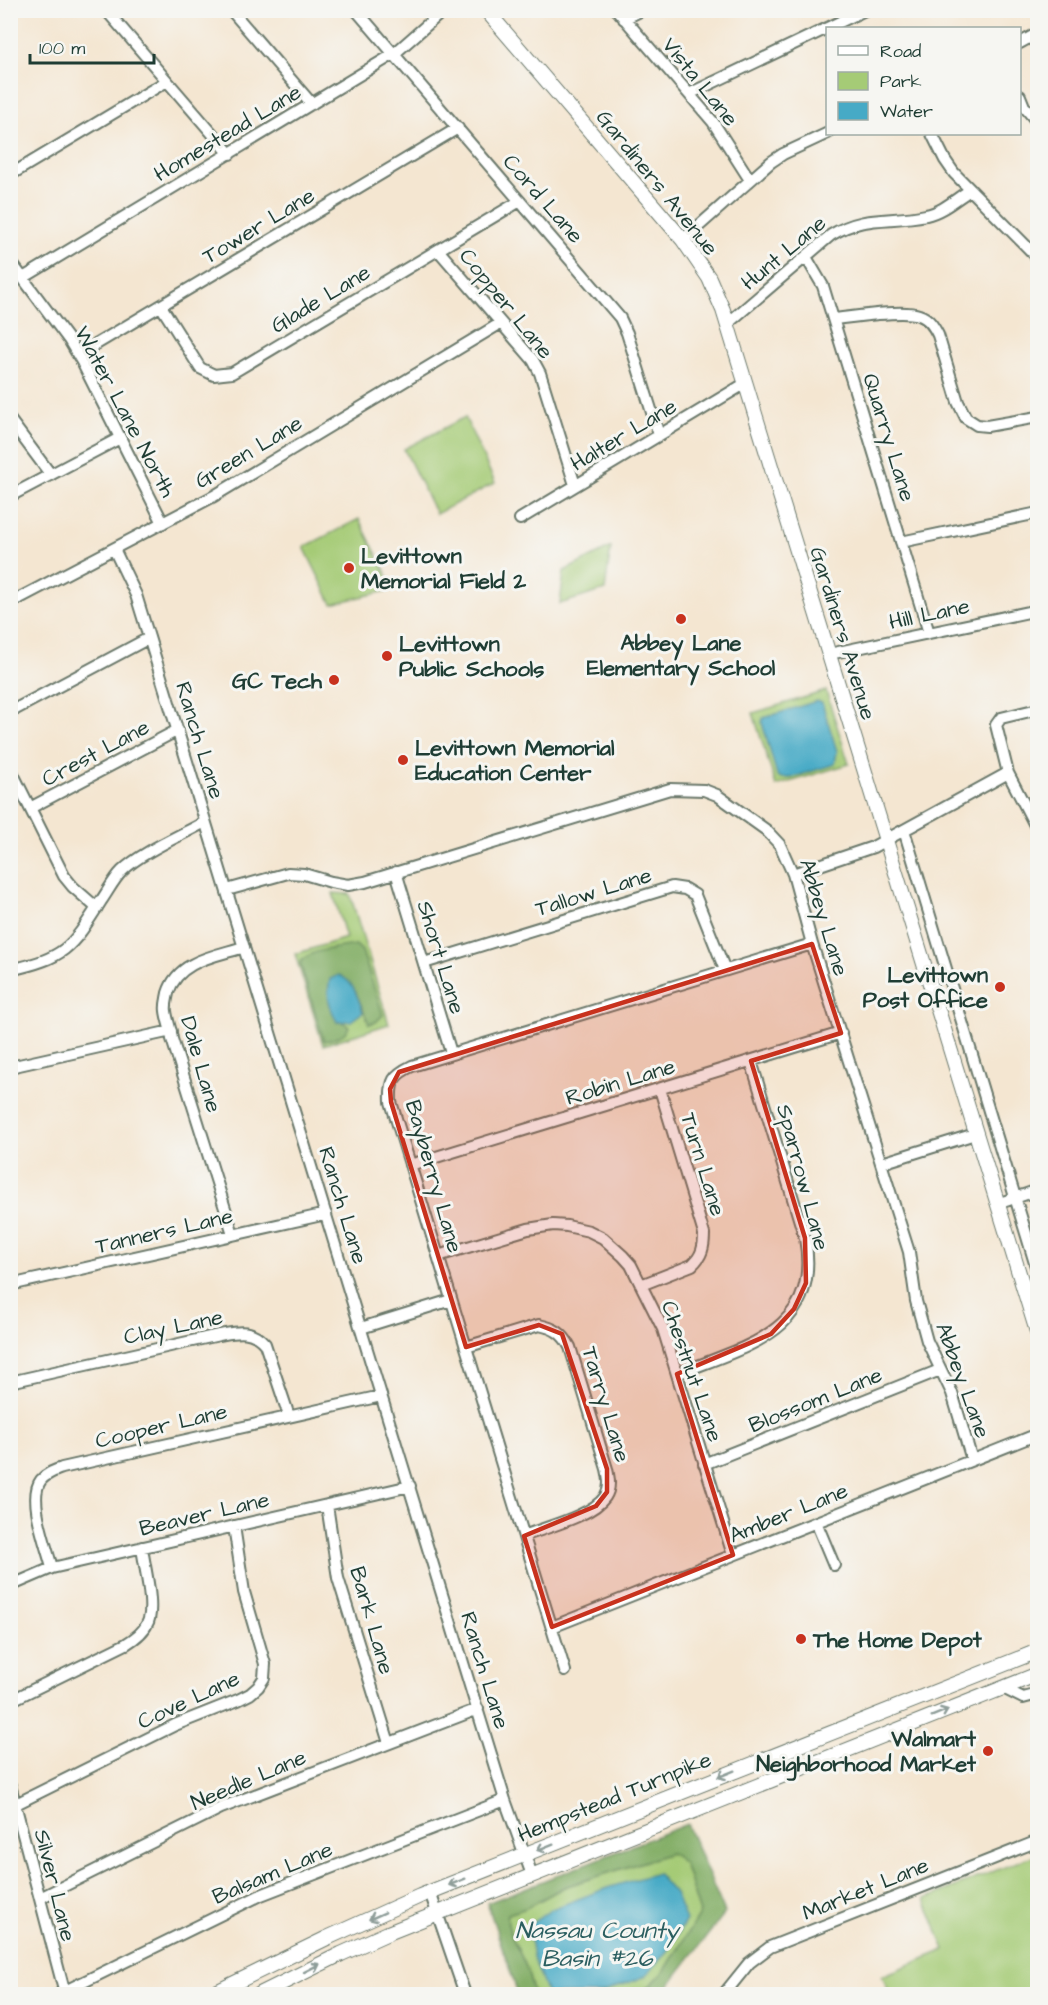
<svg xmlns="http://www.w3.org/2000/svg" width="1048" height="2005" font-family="'Architects Daughter',sans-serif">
<rect width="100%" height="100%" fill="#f6f6f2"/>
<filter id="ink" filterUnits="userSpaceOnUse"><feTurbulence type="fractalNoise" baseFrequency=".0167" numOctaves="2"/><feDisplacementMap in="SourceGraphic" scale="12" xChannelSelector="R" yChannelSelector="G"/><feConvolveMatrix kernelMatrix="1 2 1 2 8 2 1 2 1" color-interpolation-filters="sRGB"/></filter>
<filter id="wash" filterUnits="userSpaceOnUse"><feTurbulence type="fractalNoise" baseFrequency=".008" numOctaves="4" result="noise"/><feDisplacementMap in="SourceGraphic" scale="24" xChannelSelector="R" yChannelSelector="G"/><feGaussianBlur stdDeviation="1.35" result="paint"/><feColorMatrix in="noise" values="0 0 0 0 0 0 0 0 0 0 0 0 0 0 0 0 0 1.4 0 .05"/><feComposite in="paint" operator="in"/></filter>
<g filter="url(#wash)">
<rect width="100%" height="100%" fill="#f4e6d1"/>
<path fill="#a5cb76" stroke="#628455" stroke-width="1.5" d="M465,417L495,483L436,514L404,449Z
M359,519L394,589L332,604L304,547Z
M611,547L605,590L560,604L564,571Z
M826,691L849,764L776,786L753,713Z
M333,893L350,894L389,1024L323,1045L295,954L346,938Z
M671,1853L684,1863L700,1913L666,1969L649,1987L633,1994H534C531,1985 529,1976 526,1967C521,1954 504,1927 508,1914L526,1908L564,1887Z
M1037,1854V1994H890L882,1976L945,1950L925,1899Z"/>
<path fill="#84af67" stroke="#52764e" stroke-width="1.5" d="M356,945L362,951L383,1015L376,1022L369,1024L356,993L337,1022H343L349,1027C345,1036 334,1039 324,1041L300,963C307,949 341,948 356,945Z
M687,1824L725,1913L662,1994H633L649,1987L666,1969L700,1913L684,1863L671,1853L564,1887L526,1908L508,1914C504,1927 521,1954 526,1967C529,1976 531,1985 534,1994H518L487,1903Z"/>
<path fill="#46aac6" stroke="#32747d" stroke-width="1.5" d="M817,701L822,703L823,706L837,751L835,764L791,778H781L777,775L762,723L763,718Z
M339,975C354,981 358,998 363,1012L351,1021L337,1022C329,1006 326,996 330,979Z
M657,1873L675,1894L686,1920L669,1949L646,1976L599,1994H547L533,1957L528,1926L552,1909L607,1888Z"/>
</g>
<g filter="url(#ink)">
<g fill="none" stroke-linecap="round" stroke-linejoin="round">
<defs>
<path id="minor" d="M106,10L230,154
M231,10L312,104
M356,10L620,318L627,333L659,435
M617,10L713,122L750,180
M624,19L642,10
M1020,43L1038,33
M689,94L865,10
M1020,96L1024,106L1038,123
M932,134L945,160L954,173L1038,258
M10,175L167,81
M683,240L771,162L783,154L828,133
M438,250L533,360L540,373L575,485
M806,257L823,286L929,633
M10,261L69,340L82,362L163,523
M23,278L394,54L444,10
M161,306L200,368L214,375L232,373L520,201
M834,319C853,317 903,309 919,315C929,318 934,327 938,335L958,402L966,418L977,425L987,426L1038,417
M727,324L831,235C866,214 889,223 926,215C942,212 956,199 970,190
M78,355L458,128
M10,420L51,475
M10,496L120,438
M520,519L746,383
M901,542L1038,513
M114,549L136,595L505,1800L532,1875
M10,603L214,496L501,323
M829,654L1038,610
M1038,709L1001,718L996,725L1008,773L1038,831
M10,712L149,638
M10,768L64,876L73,887L97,908
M30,808L178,730
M904,830L1038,1273
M396,872L451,1053
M793,874L873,847L1008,773
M227,890L288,873L304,874L331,882L348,885L365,882L670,789L704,790L717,795L766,830L780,845L793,874L812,944L909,1252L916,1301L927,1341L952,1393L972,1460
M424,963L672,887L685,889L695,895L725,970
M10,970C67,957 71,948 101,901C108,891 114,879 122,871C140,853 182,835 205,822
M10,1067L171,1031
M882,1163L975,1134
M410,1165L841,1033
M997,1204L1038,1190
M233,1234L172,1039C171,1029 167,1020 166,1011C165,1005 167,999 168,993C178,960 216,956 244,947
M438,1256L528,1229L553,1225L567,1226L589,1231L603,1238L623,1256L631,1265L663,1329L733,1555
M10,1285L326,1214
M641,1285L692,1265C702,1256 704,1247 704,1234L660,1089
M361,1328L451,1300
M466,1347L539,1325C554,1328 563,1333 570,1347L607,1469C609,1478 611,1488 605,1497C592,1516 546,1527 524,1536
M677,1374C746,1346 822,1332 805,1238L751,1061
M10,1382L219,1335C237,1332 252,1328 265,1344L289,1416
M704,1464L940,1370
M327,1505L338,1578L389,1743
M816,1522L834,1565
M52,1568C47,1547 27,1498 41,1480C47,1473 54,1471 62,1468L381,1396
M10,1586L52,1568L410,1486
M552,1627L1038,1434
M565,1671L391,1102C390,1081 393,1075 412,1066L812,944
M1003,1688L1023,1698L1038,1694
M10,1701L126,1644C134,1639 143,1633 147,1624C156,1609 144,1566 142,1547
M10,1785L65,1994
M16,1804L175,1725L238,1700L250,1694L258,1687L264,1678L265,1664L244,1592L234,1526
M430,1892L465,1994
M40,1898L221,1808L478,1709
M59,1994L261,1895L505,1800
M724,1994L749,1963L770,1947L1038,1841"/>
<path id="major" d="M486,10L683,240L709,278L723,310L1038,1335
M212,1994L327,1938L420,1896L1038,1651
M260,1994L341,1954L388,1933L1038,1674"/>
</defs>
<use href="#minor" stroke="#6a786b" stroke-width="14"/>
<use href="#major" stroke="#6a786b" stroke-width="16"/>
<use href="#minor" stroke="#fff" stroke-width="10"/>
<use href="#major" stroke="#fff" stroke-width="14"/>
</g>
<defs><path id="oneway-shaft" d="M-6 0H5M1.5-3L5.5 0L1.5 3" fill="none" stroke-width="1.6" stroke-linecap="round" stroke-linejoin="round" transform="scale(1.5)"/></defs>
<g stroke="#8f9e9a">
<use href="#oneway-shaft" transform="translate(940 1713) rotate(-22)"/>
<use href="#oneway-shaft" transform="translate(726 1774) rotate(158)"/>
<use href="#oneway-shaft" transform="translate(545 1847) rotate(158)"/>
<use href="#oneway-shaft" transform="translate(457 1882) rotate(158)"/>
<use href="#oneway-shaft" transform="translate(377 1916) rotate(156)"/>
<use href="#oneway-shaft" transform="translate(312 1968) rotate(-27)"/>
</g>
</g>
<path fill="#c8321e" fill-opacity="0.2" stroke="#c8321e" stroke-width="4.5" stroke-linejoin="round" d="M812,944L841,1033L751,1061L805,1238L806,1283L794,1309L771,1334L677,1374L733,1555L552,1627L524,1536L596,1506L607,1492V1469L562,1334L539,1325L466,1347L391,1102L390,1089L399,1072Z"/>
<g fill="#c8321e" stroke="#f6f6f2" stroke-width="2">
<circle cx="349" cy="568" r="6"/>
<circle cx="681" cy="619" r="6"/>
<circle cx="387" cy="656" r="6"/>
<circle cx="334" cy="680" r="6"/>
<circle cx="403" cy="760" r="6"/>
<circle cx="1000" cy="987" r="6"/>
<circle cx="801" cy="1639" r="6"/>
<circle cx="988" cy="1751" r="6"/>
</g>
<g text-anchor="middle" stroke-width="6" stroke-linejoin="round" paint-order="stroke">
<g font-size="22" fill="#1f3d34" stroke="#f6f6f2">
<text transform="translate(701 81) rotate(51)" y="8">Vista Lane</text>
<text transform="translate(227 132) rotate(-31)" y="8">Homestead Lane</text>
<text transform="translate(658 182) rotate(51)" y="8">Gardiners Avenue</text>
<text transform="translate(544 198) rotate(49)" y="8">Cord Lane</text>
<text transform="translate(258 225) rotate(-31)" y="8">Tower Lane</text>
<text transform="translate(783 252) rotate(-40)" y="8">Hunt Lane</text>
<text transform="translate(320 298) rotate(-31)" y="8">Glade Lane</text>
<text transform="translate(507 303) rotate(51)" y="8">Copper Lane</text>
<text transform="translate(126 411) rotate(62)" y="8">Water Lane North</text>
<text transform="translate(623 434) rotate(-31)" y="8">Halter Lane</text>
<text transform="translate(890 437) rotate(73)" y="8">Quarry Lane</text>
<text transform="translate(248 451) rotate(-31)" y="8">Green Lane</text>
<text transform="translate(929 613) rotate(-12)" y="8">Hill Lane</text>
<text transform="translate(844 633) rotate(73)" y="8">Gardiners Avenue</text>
<text transform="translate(201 740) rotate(73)" y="8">Ranch Lane</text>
<text transform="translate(95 752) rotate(-28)" y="8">Crest Lane</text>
<text transform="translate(593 891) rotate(-17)" y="8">Tallow Lane</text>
<text transform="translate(825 917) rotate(73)" y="8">Abbey Lane</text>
<text transform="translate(442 957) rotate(73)" y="8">Short Lane</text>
<text transform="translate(202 1064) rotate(74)" y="8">Dale Lane</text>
<text transform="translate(620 1081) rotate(-17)" y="8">Robin Lane</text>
<text transform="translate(704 1164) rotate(73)" y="8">Turn Lane</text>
<text transform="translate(435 1176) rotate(74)" y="8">Bayberry Lane</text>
<text transform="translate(804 1177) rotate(75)" y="8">Sparrow Lane</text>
<text transform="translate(344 1205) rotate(73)" y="8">Ranch Lane</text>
<text transform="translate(164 1230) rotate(-13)" y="8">Tanners Lane</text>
<text transform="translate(173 1326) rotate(-12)" y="8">Clay Lane</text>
<text transform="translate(693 1371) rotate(71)" y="8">Chestnut Lane</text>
<text transform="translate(964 1380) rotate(70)" y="8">Abbey Lane</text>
<text transform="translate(815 1399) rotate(-22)" y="8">Blossom Lane</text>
<text transform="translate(607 1404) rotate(73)" y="8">Tarry Lane</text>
<text transform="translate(161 1425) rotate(-13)" y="8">Cooper Lane</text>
<text transform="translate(788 1512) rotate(-22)" y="8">Amber Lane</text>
<text transform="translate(204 1513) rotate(-13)" y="8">Beaver Lane</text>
<text transform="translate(373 1620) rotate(74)" y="8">Bark Lane</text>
<text transform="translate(486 1670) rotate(73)" y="8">Ranch Lane</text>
<text transform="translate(188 1699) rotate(-25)" y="8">Cove Lane</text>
<text transform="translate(248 1779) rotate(-23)" y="8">Needle Lane</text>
<text transform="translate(614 1796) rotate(-22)" y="8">Hempstead Turnpike</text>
<text transform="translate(272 1872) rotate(-23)" y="8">Balsam Lane</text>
<text transform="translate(56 1885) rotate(76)" y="8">Silver Lane</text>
<text transform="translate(865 1888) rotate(-22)" y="8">Market Lane</text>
</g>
<g font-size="22" font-weight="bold" fill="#1f3d34" stroke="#f6f6f2" text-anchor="start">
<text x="361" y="563">Levittown<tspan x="361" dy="25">Memorial Field 2</tspan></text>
<text x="681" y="650" text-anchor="middle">Abbey Lane<tspan x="681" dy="25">Elementary School</tspan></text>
<text x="399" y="651">Levittown<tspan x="399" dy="25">Public Schools</tspan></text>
<text x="322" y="688" text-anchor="end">GC Tech</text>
<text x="415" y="755">Levittown Memorial<tspan x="415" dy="25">Education Center</tspan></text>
<text x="988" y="982" text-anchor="end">Levittown<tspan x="988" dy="25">Post Office</tspan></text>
<text x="813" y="1647">The Home Depot</text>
<text x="976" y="1746" text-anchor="end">Walmart<tspan x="976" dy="25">Neighborhood Market</tspan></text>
</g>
<g font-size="24" font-style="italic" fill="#2b5e60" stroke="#f6f6f2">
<text x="597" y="1938">Nassau County<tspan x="597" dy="28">Basin #26</tspan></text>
</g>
</g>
<rect width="1048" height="2005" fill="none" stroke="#f6f6f2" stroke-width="36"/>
<rect x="826" y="27" width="195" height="108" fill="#f6f6f2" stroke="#a0aca6" stroke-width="1.5"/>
<rect x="838" y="46" width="30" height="9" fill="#ffffff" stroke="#a0aca6" stroke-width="1.5"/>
<text x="880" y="57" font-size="18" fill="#1f3d34">Road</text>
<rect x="838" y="72" width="30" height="18" fill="#a5cb76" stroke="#a0aca6" stroke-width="1.5"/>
<text x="880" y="87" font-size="18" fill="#1f3d34">Park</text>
<rect x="838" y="102" width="30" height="18" fill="#46aac6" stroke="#a0aca6" stroke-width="1.5"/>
<text x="880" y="117" font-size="18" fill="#1f3d34">Water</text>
<path d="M30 54v9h124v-9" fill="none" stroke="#1f3d34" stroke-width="3"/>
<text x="39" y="54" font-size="18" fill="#1f3d34" stroke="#f6f6f2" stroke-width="4.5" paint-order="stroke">100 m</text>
</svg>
